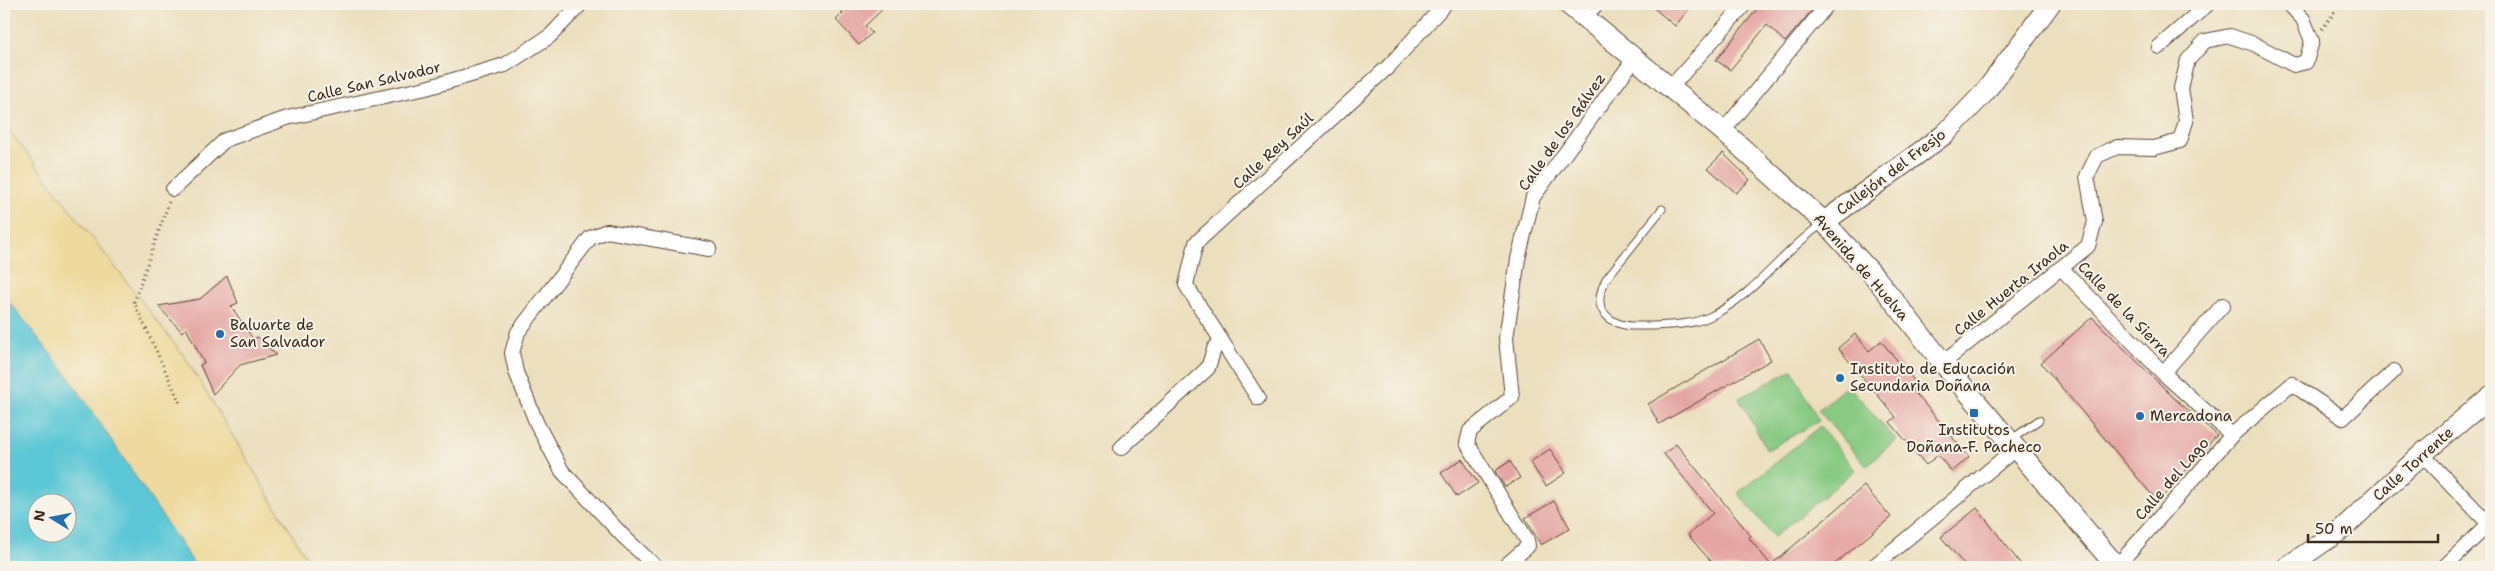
<svg xmlns="http://www.w3.org/2000/svg" width="2495" height="571" font-family="'Shantell Sans',sans-serif">
<rect width="100%" height="100%" fill="#f7f3e8"/>
<filter id="ink" filterUnits="userSpaceOnUse"><feTurbulence type="fractalNoise" baseFrequency=".02" numOctaves="2"/><feDisplacementMap in="SourceGraphic" scale="10" xChannelSelector="R" yChannelSelector="G"/><feConvolveMatrix kernelMatrix="1 2 1 2 8 2 1 2 1" color-interpolation-filters="sRGB"/></filter>
<filter id="wash" filterUnits="userSpaceOnUse"><feTurbulence type="fractalNoise" baseFrequency=".0096" numOctaves="4" result="noise"/><feDisplacementMap in="SourceGraphic" scale="20" xChannelSelector="R" yChannelSelector="G"/><feGaussianBlur stdDeviation="1.12" result="paint"/><feColorMatrix in="noise" values="0 0 0 0 0 0 0 0 0 0 0 0 0 0 0 0 0 1.4 0 .05"/><feComposite in="paint" operator="in"/></filter>
<g filter="url(#wash)">
<rect width="100%" height="100%" fill="#ecdfbe"/>
<path fill="#88ca83" stroke="#627a50" d="M1792,370L1819,421L1767,450L1739,398Z
M1848,385L1896,440L1866,466L1818,410Z
M1820,426L1855,470L1774,537L1738,493Z"/>
<path fill="#eeda9e" stroke="#94825e" d="M4,124L185,357L312,567H196L148,496L4,313Z"/>
<path fill="#5cc7d6" stroke="#4c787a" fill-rule="evenodd" d="M4,295L69,377L196,567H4ZM38,504H68V534H38Z"/>
<g id="blocks">
<path fill="#e5a5a3" d="M835,4H888L865,26L872,33L859,45L836,20L843,13Z
M1649,4H1693L1675,26Z
M1761,4H1817L1785,42L1767,25L1730,70L1716,60Z
M1723,153L1750,180L1736,193L1708,168Z
M227,276L238,303L231,306L253,339L258,337L276,355L240,365L213,394L200,365L204,363L186,328L182,332L158,306L200,299Z
M2092,317L2174,398L2217,435L2158,502L2041,363Z
M1855,334L1869,351L1881,341L1917,384L1912,389L1969,457L1952,472L1938,455L1926,465L1890,422L1896,417L1838,348Z
M1759,339L1771,360L1659,424L1648,404Z
M1676,444L1751,536L1749,538L1771,565L1864,486L1891,517L1831,567H1716L1688,535L1713,513L1664,454Z
M1550,449L1566,473L1546,486L1530,462Z
M1462,459L1478,483L1457,497L1441,473Z
M1510,461L1520,478L1505,487L1495,471Z
M1554,501L1570,528L1541,545L1525,518Z
M1977,508L2023,567H1966L1941,537Z"/>
</g>
</g>
<g filter="url(#ink)">
<use href="#blocks" fill-opacity="0" stroke="#564536" stroke-width="1"/>
<g fill="none" stroke-linecap="round" stroke-linejoin="round">
<defs>
<path id="lane" d="M1588,19L1601,4
M1662,209L1606,279C1600,292 1595,306 1608,317C1620,328 1636,326 1651,326C1671,325 1693,325 1711,316C1755,295 1783,251 1822,224
M2012,439L2039,420"/>
<path id="street" d="M2159,47L2208,4
M1670,88L1745,4
M1723,131L1828,4
M173,189L225,140L287,118L426,88L505,65L550,36L581,4
M2061,268L2163,373L2232,435
M1943,363L2088,246L2095,222L2087,176L2097,156L2117,147L2154,148L2180,141L2186,121L2181,88L2188,60L2205,41L2230,36L2254,44L2294,65L2306,62L2312,41L2303,19L2289,4
M2163,373L2223,305
M1258,398L1186,285L1196,243L1390,65L1445,4
M1121,448L1208,368L1214,349L1221,340
M2422,454L2491,526
M2117,566L2232,435L2292,384L2343,418L2394,371
M656,567L624,537L562,471L537,424L516,372L512,353L518,332L590,238L607,231L709,249
M1504,567L1528,546L1527,540L1467,443L1470,431L1512,397L1506,338L1518,259L1533,197L1635,58
M1873,567L2015,449
M2444,567L2489,524"/>
<path id="secondary" d="M1568,4L1723,131L1824,222L1875,277L1943,363L2117,567
M1824,222L1945,134L1985,92L2050,4
M2287,567L2342,529L2422,454L2491,396"/>
</defs>
<use href="#lane" stroke="#564536" stroke-width="9"/>
<use href="#street" stroke="#564536" stroke-width="16"/>
<use href="#secondary" stroke="#564536" stroke-width="22"/>
<path stroke="#564536" stroke-width="3" stroke-dasharray="1 4" stroke-linecap="butt" d="M2322,29L2341,4
M169,202L134,302L180,403
M1351,567L1354,565L1366,567"/>
<use href="#lane" stroke="#fff" stroke-width="7"/>
<use href="#street" stroke="#fff" stroke-width="14"/>
<use href="#secondary" stroke="#fff" stroke-width="20"/>
</g>
</g>
<g fill="#1f6fb2" stroke="#f7f3e8" stroke-width="2">
<circle cx="220" cy="334" r="5"/>
<circle cx="1840" cy="378" r="5"/>
<rect x="1969" y="408" width="10" height="10" rx="2.5"/>
<circle cx="2140" cy="416" r="5"/>
</g>
<g text-anchor="middle" stroke-width="4" stroke-linejoin="round" paint-order="stroke">
<g font-size="15" fill="#3b2a1e" stroke="#f7f3e8">
<text transform="translate(374 82) rotate(-13)" y="5">Calle San Salvador</text>
<text transform="translate(1562 132) rotate(-55)" y="5">Calle de los Gálvez</text>
<text transform="translate(1273 151) rotate(-43)" y="5">Calle Rey Saúl</text>
<text transform="translate(1891 172) rotate(-37)" y="5">Callejón del Fresjo</text>
<text transform="translate(1861 267) rotate(49)" y="5">Avenida de Huelva</text>
<text transform="translate(2011 288) rotate(-39)" y="5">Calle Huerta Iraola</text>
<text transform="translate(2124 309) rotate(46)" y="5">Calle de la Sierra</text>
<text transform="translate(2413 464) rotate(-42)" y="5">Calle Torrente</text>
<text transform="translate(2172 479) rotate(-49)" y="5">Calle del Lago</text>
</g>
<g font-size="15" fill="#3b2a1e" stroke="#f7f3e8" text-anchor="start">
<text x="230" y="330">Baluarte de<tspan x="230" dy="17">San Salvador</tspan></text>
<text x="1850" y="374">Instituto de Educación<tspan x="1850" dy="17">Secundaria Doñana</tspan></text>
<text x="2150" y="421">Mercadona</text>
<text x="1974" y="435" text-anchor="middle">Institutos<tspan x="1974" dy="17">Doñana-F. Pacheco</tspan></text>
</g>
</g>
<rect width="2495" height="571" fill="none" stroke="#f7f3e8" stroke-width="20"/>
<g transform="translate(52 518) rotate(280)"><circle r="24" fill="#f7f3e8" stroke="#aca397"/>
<path d="M0-4L9 19L0 12L-9 19Z" fill="#1f6fb2"/>
<text y="-8" font-size="14" font-weight="bold" text-anchor="middle" fill="#3b2a1e">N</text>
</g>
<path d="M2308 534v8h130v-8" fill="none" stroke="#3b2a1e" stroke-width="2.5"/>
<text x="2315" y="534" font-size="15" fill="#3b2a1e" stroke="#f7f3e8" stroke-width="4" paint-order="stroke">50 m</text>
</svg>
